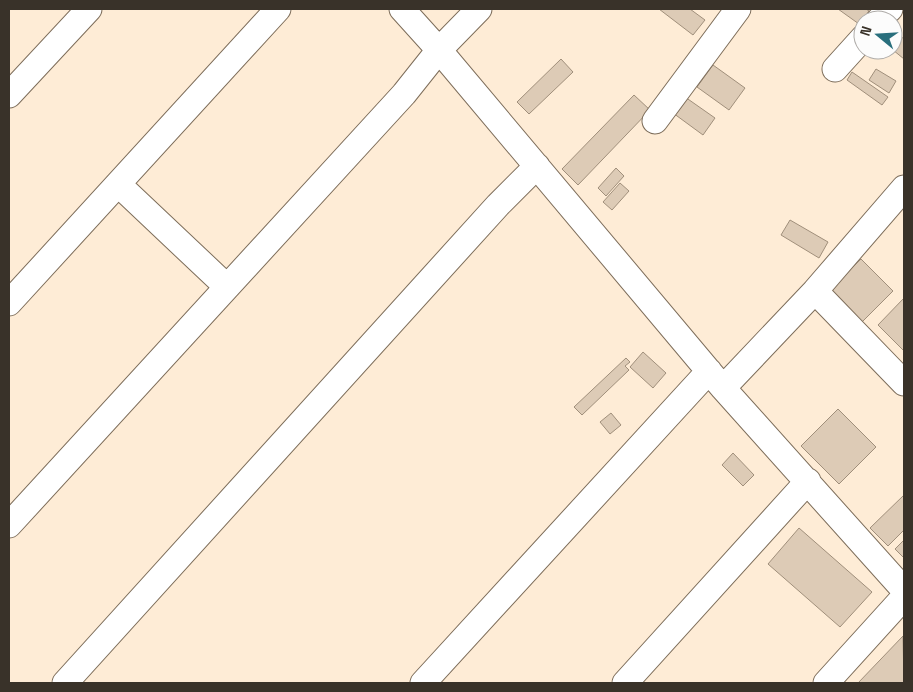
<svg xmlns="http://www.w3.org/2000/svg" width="913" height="692" font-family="'Space Grotesk',sans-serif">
<rect width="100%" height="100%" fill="#feecd6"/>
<path fill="#ddcbb6" stroke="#a08f7b" d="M659,9H690L705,20L693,35Z
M838,9H866L869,11L859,24Z
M894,31L904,39V59L893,50Z
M561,59L573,72L529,114L517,102Z
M713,65L745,88L729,110L697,87Z
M876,69L896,81L889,93L869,80Z
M852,72L888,97L882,105L847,80Z
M634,95L650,110L578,185L562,169Z
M685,97L715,118L703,135L673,113Z
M616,168L624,176L606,196L598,188Z
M620,183L629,191L612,210L603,202Z
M790,220L828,242L819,258L781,235Z
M861,259L893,291L861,323L829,290Z
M904,298V351L878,325Z
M643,352L666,373L653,388L630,367Z
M626,358L630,362L625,366L629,370L582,415L574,407Z
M838,409L876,447L839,484L801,446Z
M611,413L621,425L610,434L600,422Z
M733,453L754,475L743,486L722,465Z
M904,495V530L888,546L870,528Z
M799,528L872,592L840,627L768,564Z
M904,540V558L895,549Z
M903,636L904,683H858Z"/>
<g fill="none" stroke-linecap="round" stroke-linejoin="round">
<defs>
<path id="minor" d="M402,9L439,50L723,388L904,590
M879,20L890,9
M835,69L863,38
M9,95L89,9
M655,121L738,9
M118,184L227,287
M815,291L904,383
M9,303L278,9
M723,388L815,291L904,188
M9,525L404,94L439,50L479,9
M65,683L498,205L537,166
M423,683L709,371
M625,683L808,481
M826,683L904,597"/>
</defs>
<use href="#minor" stroke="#7d6d5a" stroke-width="27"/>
<use href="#minor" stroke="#fff" stroke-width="25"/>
</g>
<rect width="913" height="692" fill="none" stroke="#393229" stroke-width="20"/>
<g transform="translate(878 35) rotate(288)"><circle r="24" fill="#fcfcfc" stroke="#aeaba8"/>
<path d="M0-4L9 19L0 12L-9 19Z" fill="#296f7d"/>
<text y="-8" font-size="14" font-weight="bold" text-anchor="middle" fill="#393229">N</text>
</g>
</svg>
